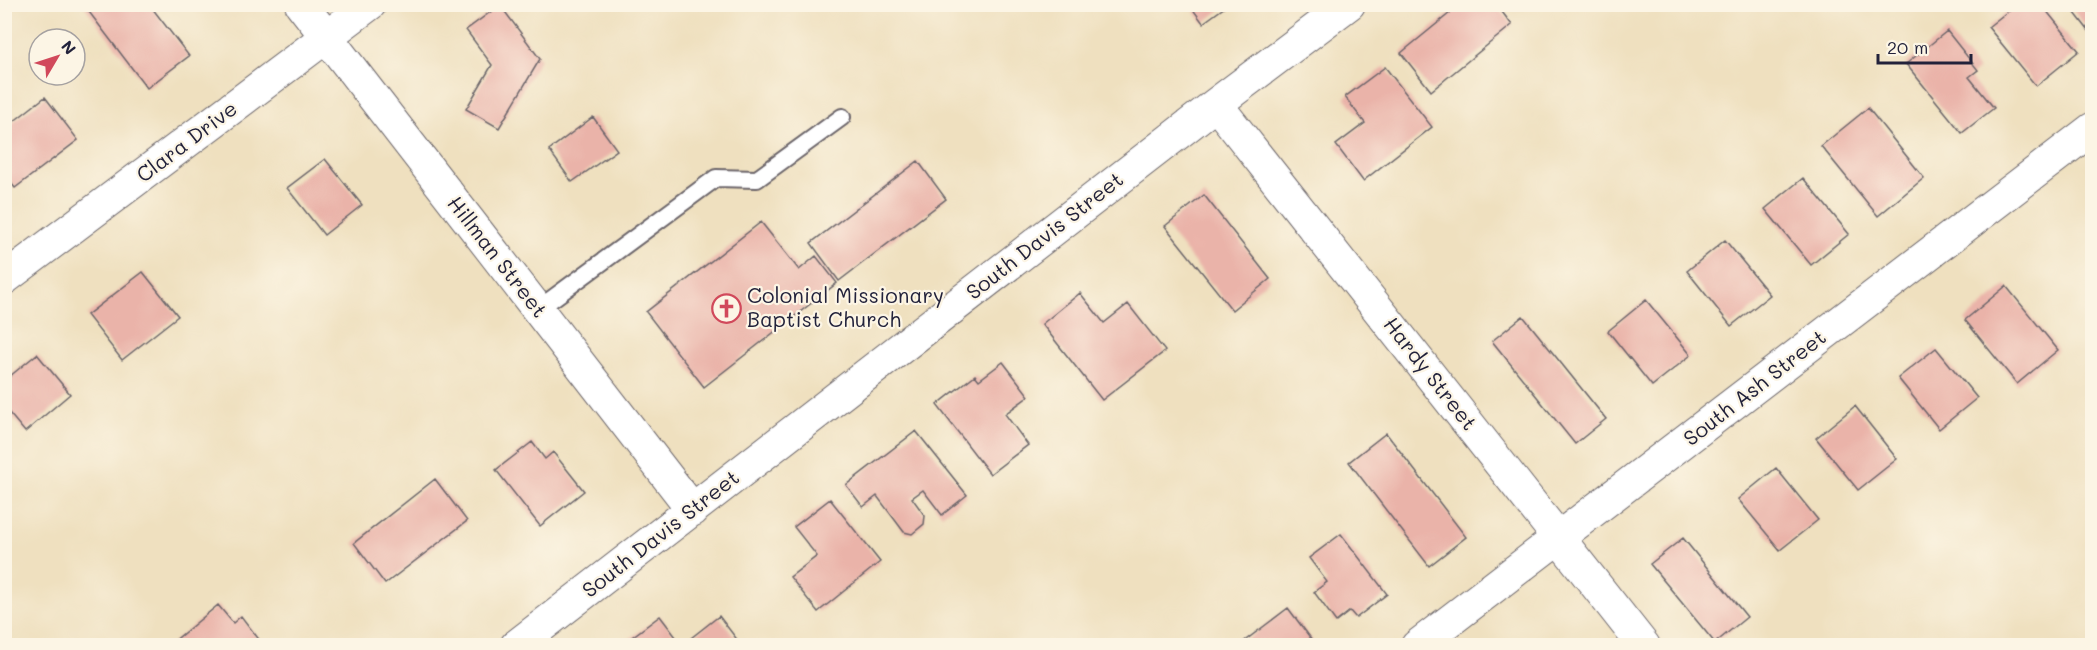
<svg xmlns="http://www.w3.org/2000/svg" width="2097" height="650" font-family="Mali,sans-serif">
<rect width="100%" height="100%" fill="#fcf5e5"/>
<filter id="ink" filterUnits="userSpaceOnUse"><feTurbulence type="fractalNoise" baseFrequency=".0167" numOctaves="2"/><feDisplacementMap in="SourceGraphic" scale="12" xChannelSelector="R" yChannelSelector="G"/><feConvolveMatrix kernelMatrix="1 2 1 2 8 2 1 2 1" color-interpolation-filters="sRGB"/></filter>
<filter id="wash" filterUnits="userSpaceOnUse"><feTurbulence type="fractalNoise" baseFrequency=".008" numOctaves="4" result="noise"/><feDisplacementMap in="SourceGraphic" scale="24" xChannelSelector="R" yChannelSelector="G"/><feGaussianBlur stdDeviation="1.35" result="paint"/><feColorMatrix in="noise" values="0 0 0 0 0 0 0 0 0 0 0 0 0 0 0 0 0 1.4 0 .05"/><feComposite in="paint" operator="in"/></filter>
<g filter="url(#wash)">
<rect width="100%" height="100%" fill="#efe0bf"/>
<g id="blocks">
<path fill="#eab3a9" d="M83,4H149L189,56L147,88Z
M1189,4H1229L1203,23Z
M1461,4H1496L1512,25L1431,91L1401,53Z
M2017,4H2041L2079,51L2036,86L1988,27Z
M2068,4H2092V35Z
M500,5L540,59L499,128L466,109L492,65L466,30Z
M1947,31L1978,70L1969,77L1994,108L1962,133L1906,64Z
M1385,67L1432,127L1363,181L1336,145L1365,123L1345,97Z
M45,97L78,140L15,188L4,174V129Z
M1868,108L1924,178L1878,216L1821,146Z
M593,117L617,150L572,182L549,150Z
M325,159L362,205L324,235L287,188Z
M918,161L946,199L839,281L811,243Z
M1803,178L1849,234L1811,265L1765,209Z
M1204,195L1270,279L1232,310L1165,226Z
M761,222L799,270L816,256L837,283L704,387L646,312Z
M1725,240L1770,295L1731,326L1687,271Z
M143,272L178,316L122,360L87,315Z
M2006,286L2058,350L2017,384L1965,320Z
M1080,293L1104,323L1128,304L1165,351L1102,400L1042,324Z
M1646,300L1691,355L1652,386L1608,331Z
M1523,316L1606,419L1575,444L1492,341Z
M1936,348L1977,398L1939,429L1898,378Z
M37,354L70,394L25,432L4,407V381Z
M1003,362L1029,396L1005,414L1028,445L990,474L937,405L975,375L979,380Z
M1855,406L1897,459L1858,490L1816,438Z
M916,431L967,495L942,515L923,490L912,498L925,516L924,524L912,534L904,532L877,496L863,507L846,485Z
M1386,433L1466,537L1429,566L1349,462Z
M532,442L545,459L553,452L584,491L540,526L496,470Z
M1776,468L1818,520L1780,550L1738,499Z
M435,479L467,521L385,584L354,543Z
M830,499L880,562L818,612L790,577L817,556L794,527Z
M1341,534L1387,594L1356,618L1350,611L1336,622L1314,592L1327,582L1309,558Z
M1683,538L1747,617L1715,643L1650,564Z
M218,605L233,623L241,616L264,646H175L173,642Z
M1288,608L1312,640L1305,646H1238Z
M660,616L682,645L719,616L742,646H626L624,643Z"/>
</g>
</g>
<g filter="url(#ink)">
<use href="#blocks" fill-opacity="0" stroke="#6a6469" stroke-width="1.5"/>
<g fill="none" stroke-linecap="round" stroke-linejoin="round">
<defs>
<path id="service" d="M537,310L716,178L757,179L842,117"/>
<path id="minor" d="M301,4L693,510
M1216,104L1644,646
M4,279L370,4
M516,646L1216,104L1349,4
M1417,646L2092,129"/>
</defs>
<use href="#service" stroke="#6a6469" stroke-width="20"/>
<use href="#minor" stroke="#6a6469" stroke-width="34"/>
<use href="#service" stroke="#fff" stroke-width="16"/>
<use href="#minor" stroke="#fff" stroke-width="32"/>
</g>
</g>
<defs>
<symbol id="church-ring" viewBox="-11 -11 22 22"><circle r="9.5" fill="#fcf5e5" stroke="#d1495b" stroke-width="1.5"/><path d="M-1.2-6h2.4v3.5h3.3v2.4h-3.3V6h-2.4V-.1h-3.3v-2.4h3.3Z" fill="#d1495b"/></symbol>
</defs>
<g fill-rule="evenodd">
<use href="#church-ring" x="710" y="292" width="33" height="33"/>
</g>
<g text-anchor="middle" stroke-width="4.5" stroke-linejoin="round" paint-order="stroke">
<g font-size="21" fill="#22223b" stroke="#fcf5e5">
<text transform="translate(187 142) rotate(-37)" y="7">Clara Drive</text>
<text transform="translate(1045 236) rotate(-38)" y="7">South Davis Street</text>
<text transform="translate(497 257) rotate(52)" y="7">Hillman Street</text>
<text transform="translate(1430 374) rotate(52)" y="7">Hardy Street</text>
<text transform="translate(1755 388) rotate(-38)" y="7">South Ash Street</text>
<text transform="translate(661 534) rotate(-38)" y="7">South Davis Street</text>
</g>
<g font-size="21" fill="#22223b" stroke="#fcf5e5" text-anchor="start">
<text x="747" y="303">Colonial Missionary<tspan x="747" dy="24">Baptist Church</tspan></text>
</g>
</g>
<rect width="2097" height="650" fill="none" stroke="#fcf5e5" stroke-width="24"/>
<g transform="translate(57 57) rotate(51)"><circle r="28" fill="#fcf5e5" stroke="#a5a1a1" stroke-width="1.5"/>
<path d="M0-4.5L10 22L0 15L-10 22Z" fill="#d1495b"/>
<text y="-9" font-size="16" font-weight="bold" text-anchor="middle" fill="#22223b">N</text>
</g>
<path d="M1878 54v9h93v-9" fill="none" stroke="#22223b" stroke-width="3"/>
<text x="1887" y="54" font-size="18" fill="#22223b" stroke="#fcf5e5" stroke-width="4.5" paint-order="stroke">20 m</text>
</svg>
